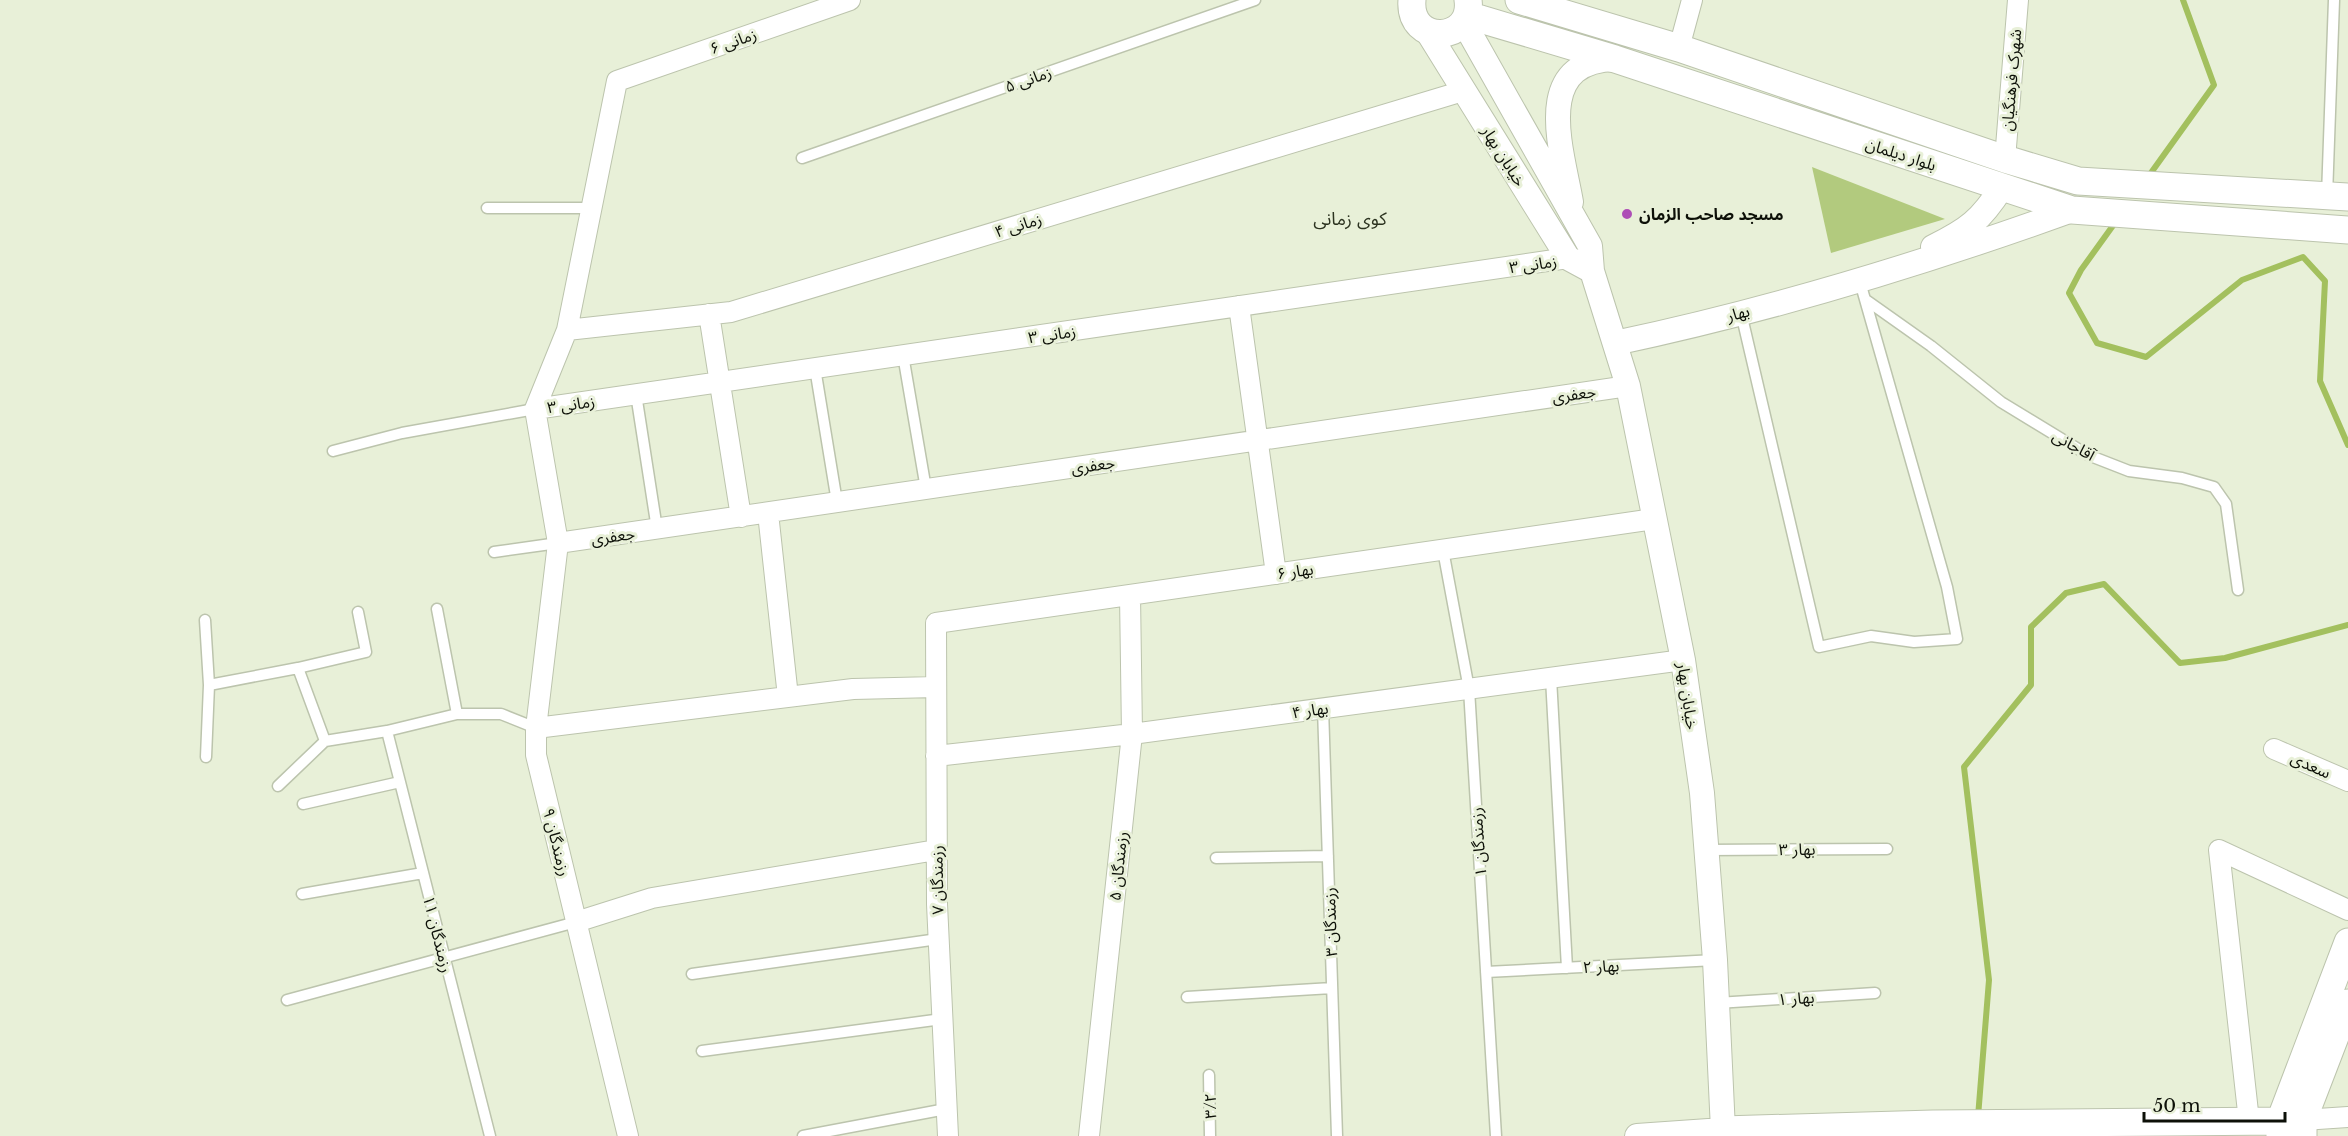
<svg xmlns="http://www.w3.org/2000/svg" width="2348" height="1136" font-family="'Libre Baskerville','Noto Sans Arabic',serif">
<rect width="100%" height="100%" fill="#e8f0d8"/>
<path fill="#b2ca7e" d="M1812,167L1945,219L1831,253Z"/>
<g fill="none" stroke-linecap="round" stroke-linejoin="round">
<path stroke="#a3c05e" stroke-width="6" d="M2148,177L2214,85L2183,0
M2117,220L2081,270L2069,293L2097,343L2146,357L2242,280L2303,257L2325,281L2320,381L2348,445
M1978,1117L1989,980L1964,767L2031,685V627L2066,593L2104,584L2180,663L2225,658L2348,625"/>
<defs>
<path id="service" d="M802,158L1255,0
M2327,196L2334,0
M487,208H592
M1866,300L1931,346L2001,402L2088,455L2129,471L2182,478L2214,487L2226,504L2238,590
M1741,313L1819,647L1871,636L1914,642L1957,639L1947,587L1860,282
M903,355L926,489
M815,368L837,502
M636,394L657,529
M333,451L402,433L535,409
M1443,550L1469,689L1496,1136
M494,552L558,543
M437,609L457,714
M205,620L209,685L298,668L325,741L387,731L457,714H501L536,728
M298,668L366,652L358,612
M1551,678L1567,968
M1323,708L1337,1136
M387,731L490,1136
M206,757L209,685
M278,786L325,741
M303,804L400,782
M1707,850L1887,849
M1216,858L1328,856
M302,894L423,873
M1486,972L1715,960
M692,974L938,939
M1187,997L1332,988
M287,1000L576,922
M1717,1003L1875,993
M702,1051L942,1019
M1209,1075L1210,1136
M803,1136L946,1109"/>
<path id="minor" d="M1679,48L1692,0
M2005,159L2018,0
M1239,306L1276,574
M709,314L741,517
M567,330L731,312L1463,91
M535,409L1568,258
M768,513L788,697
M558,543L1628,386
M536,728L853,689L936,687
M2274,749L2348,781
M936,756L1132,734L1683,660
M576,922L652,898L936,850
M2303,1120L2348,1117
M2249,1121L2219,850L2348,910
M628,1136L536,755V728L558,543L535,409L567,330L617,81L850,0
M948,1136L937,904L936,623L1654,519
M1089,1136L1132,734L1130,595"/>
<path id="tertiary" d="M1463,21L1590,246L1592,271L1628,386L1683,660L1702,793L1715,960L1723,1130L1637,1136
M1427,31L1568,258L1592,271
M1571,202C1562,150 1531,61 1615,59
M1933,247C1968,230 1981,220 2002,187
M1615,343C1771,310 1922,264 2072,210"/>
<path id="secondary" d="M1412,0C1408,46 1474,43 1468,0
M1519,0L1679,48L2005,159L2078,181L2348,197
M1467,15L1615,59L2072,210L2348,230
M1723,1130L1933,1124L2280,1121
M2280,1136V1121L2348,942
M2303,1136V1120L2348,1003"/>
</defs>
<use href="#service" stroke="#bcc4ad" stroke-width="13"/>
<use href="#minor" stroke="#bcc4ad" stroke-width="22"/>
<use href="#tertiary" stroke="#bcc4ad" stroke-width="26"/>
<use href="#secondary" stroke="#bcc4ad" stroke-width="29"/>
<use href="#service" stroke="#fff" stroke-width="10"/>
<use href="#minor" stroke="#fff" stroke-width="20"/>
<use href="#tertiary" stroke="#fff" stroke-width="24"/>
<use href="#secondary" stroke="#fff" stroke-width="27"/>
</g>
<circle fill="#ae4eb6" stroke="#e8f0d8" stroke-width="2" cx="1627" cy="214" r="6"/>
<g text-anchor="middle" stroke-width="6" stroke-linejoin="round" paint-order="stroke">
<g font-size="16" fill="#0d1008" stroke="#e8f0d8">
<text transform="translate(733 41) rotate(-19)" y="6">زمانی ۶</text>
<text transform="translate(1028 79) rotate(-19)" y="6">زمانی ۵</text>
<text transform="translate(2011 80) rotate(-85)" y="6">شهرک فرهنگیان</text>
<text transform="translate(1901 154) rotate(18)" y="6">بلوار دیلمان</text>
<text transform="translate(1504 156) rotate(58)" y="6">خیابان بهار</text>
<text transform="translate(1018 225) rotate(-17)" y="6">زمانی ۴</text>
<text transform="translate(1533 264) rotate(-8)" y="6">زمانی ۳</text>
<text transform="translate(1738 313) rotate(-15)" y="6">بهار</text>
<text transform="translate(1052 334) rotate(-8)" y="6">زمانی ۳</text>
<text transform="translate(1574 394) rotate(-8)" y="6">جعفری</text>
<text transform="translate(571 404) rotate(-8)" y="6">زمانی ۳</text>
<text transform="translate(2074 445) rotate(29)" y="6">آقاجانی</text>
<text transform="translate(1093 465) rotate(-8)" y="6">جعفری</text>
<text transform="translate(613 536) rotate(-8)" y="6">جعفری</text>
<text transform="translate(1295 571) rotate(-8)" y="6">بهار ۶</text>
<text transform="translate(1688 696) rotate(82)" y="6">خیابان بهار</text>
<text transform="translate(1310 710) rotate(-8)" y="6">بهار ۴</text>
<text transform="translate(2311 765) rotate(24)" y="6">سعدی</text>
<text transform="translate(557 842) rotate(76)" y="6">رزمندگان ۹</text>
<text transform="translate(1478 842) rotate(-94)" y="6">رزمندگان ۱</text>
<text transform="translate(1797 849) rotate(-1)" y="6">بهار ۳</text>
<text transform="translate(1118 866) rotate(-84)" y="6">رزمندگان ۵</text>
<text transform="translate(937 880) rotate(-91)" y="6">رزمندگان ۷</text>
<text transform="translate(1330 922) rotate(-92)" y="6">رزمندگان ۳</text>
<text transform="translate(438 934) rotate(76)" y="6">رزمندگان ۱۱</text>
<text transform="translate(1601 966) rotate(-3)" y="6">بهار ۲</text>
<text transform="translate(1796 998) rotate(-4)" y="6">بهار ۱</text>
<text transform="translate(1210 1106) rotate(-91)" y="6">۳/۲</text>
</g>
<g font-size="16" font-weight="bold" fill="#0d1008" stroke="#e8f0d8" text-anchor="start">
<text x="1639" y="220">مسجد صاحب الزمان</text>
</g>
<g font-size="18" fill="#2c3320" stroke="#e8f0d8">
<text x="1350" y="225">کوی زمانی</text>
</g>
</g>
<path d="M2144 1112v9h141v-9" fill="none" stroke="#0d1008" stroke-width="3"/>
<text x="2153" y="1112" font-size="18" fill="#0d1008" stroke="#e8f0d8" stroke-width="4.5" paint-order="stroke">50 m</text>
</svg>
